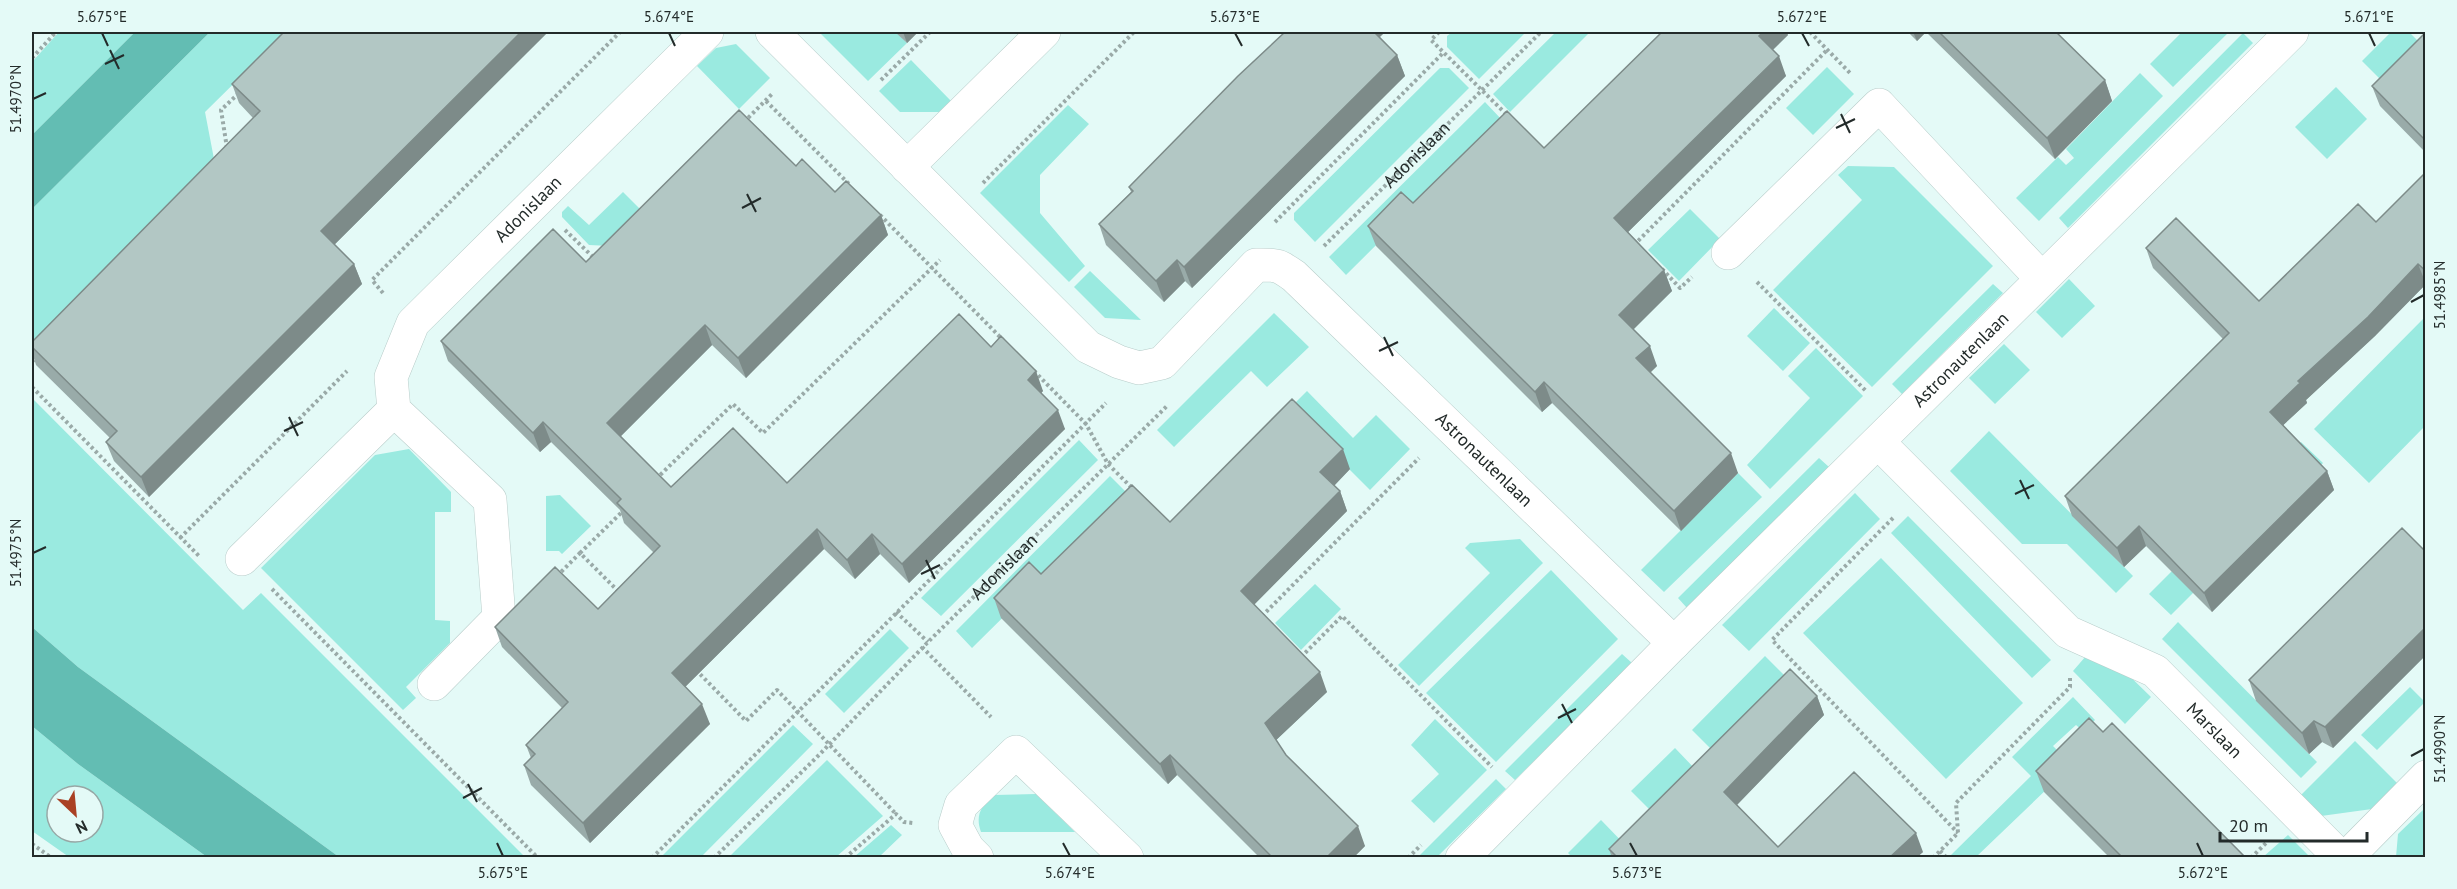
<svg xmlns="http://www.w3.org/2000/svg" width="2457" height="889" font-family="'PT Sans',sans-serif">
<rect width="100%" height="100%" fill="#e4faf7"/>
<path fill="#9aeae0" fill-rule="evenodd" d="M59,32H135L32,135V62Z
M210,32H286L205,112L214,159L32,343V209Z
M819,32H896L907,43L868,81Z
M1452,32H1526L1479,79L1447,47V36Z
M1556,32H1590L1510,112L1493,94Z
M2182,32H2229L2173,87L2150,64Z
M2391,32H2409L2425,48L2393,92L2362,61Z
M2243,33L2253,43L2068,228L2059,218Z
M736,44L770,78L739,109L697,66L716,48Z
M911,60L951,101L941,112H900L879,91Z
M1827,67L1854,94L1813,135L1786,108Z
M1440,68H1449L1469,88L1315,242L1294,220V213Z
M2140,73L2163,96L2039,221L2016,198L2058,157L2066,165L2074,158L2066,149Z
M2336,87L2367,119L2327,159L2295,127Z
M1485,102L1502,120L1346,275L1329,257Z
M1068,105L1089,124L1040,175V213L1085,266L1069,282L980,193Z
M1848,166L1894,167L1993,266L1872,387L1773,290L1862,200L1838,175Z
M623,192L643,212L610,246L589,245L562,217V212L568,206L589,225Z
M1690,209L1720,239L1679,281L1648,250Z
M1090,271L1141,320L1105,318L1074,287Z
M2069,279L2095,306L2062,338L2036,312Z
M1993,284L2003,293L1902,394L1892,384Z
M1774,308L1810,343L1783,371L1747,336Z
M1274,313L1309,347L1267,387L1251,371L1174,447L1157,430Z
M2425,317V426L2369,483L2314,429Z
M2004,344L2030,370L1995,404L1969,378Z
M1816,348L1863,396L1770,489L1747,465L1810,398L1788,376Z
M1307,391L1353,438L1376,415L1410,449L1370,490L1289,409Z
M32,398L243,610L261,593L525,857H339L78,667L32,627Z
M1989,431L2133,576L2116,593L2067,544H2022L1950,471Z
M1079,440L1098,460L941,616L921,598Z
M2301,442L2323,463L2171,615L2149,594Z
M409,449L451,492V512H435V620L450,621V643L406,687L416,698L403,710L261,568L375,455Z
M1819,458L1829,467L1687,608L1678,598Z
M1738,473L1762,497L1664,592L1641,570Z
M1110,476L1128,494L972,648L956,631Z
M1855,493L1880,519L1749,651L1722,625Z
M560,495L591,526L562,554L559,551H546V496Z
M1908,516L2051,660L2032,678L1891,533Z
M1520,539L1543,563L1419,686L1398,665L1490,573L1465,548L1470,543Z
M1881,558L2023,703L1946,779L1803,633Z
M1551,570L1618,639L1496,762L1426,693Z
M1315,584L1341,609L1301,650L1275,623Z
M2178,622L2317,762L2301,778L2162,639Z
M890,629L909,648L844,713L825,694Z
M1622,654L1632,663L1515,780L1505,771Z
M1765,656L1797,688L1724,762L1692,730Z
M2086,656L2110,657L2151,697L2125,724L2073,671Z
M2410,687L2425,702L2377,750L2361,735Z
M2073,697L2095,720L2083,731L2076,725L2053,746L2072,765L1976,857H1954L1951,855L2031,776L2012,757Z
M1435,719L1487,770L1434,823L1411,801L1439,774L1411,745Z
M793,725L813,744L701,857H661Z
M32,726L78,764L207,857H69L32,831ZM57,796H93V832H57Z
M2355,741L2398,784L2372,809L2321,816L2301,795Z
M1675,748L1697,771L1663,823L1631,791Z
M827,760L883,816L836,857H729Z
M1496,779L1506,789L1437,857H1418Z
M1036,794L1075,832H981C975,816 981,806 993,795Z
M2424,809L2425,853L2421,857H2396L2398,834Z
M1601,820L1632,852L1627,858L1572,857L1568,853Z
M891,825L902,835L879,857H854Z
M2288,835L2310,857H2263Z"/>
<path fill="#63bdb3" d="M135,32H210L32,209V135Z
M32,627L78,667L339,857H207L78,764L32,726Z"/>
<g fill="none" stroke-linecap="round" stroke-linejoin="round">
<defs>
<g id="street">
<path id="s3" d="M772,32L1088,347L1119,362L1139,368L1162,363L1256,265C1277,265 1277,264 1294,276L1674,643"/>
<path d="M907,167L1044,32"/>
<path d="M1728,253L1879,105L2041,278"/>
<path id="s4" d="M1878,442L2068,632L2155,671L2341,858"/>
<path d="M242,559L394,410"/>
<path id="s5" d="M434,684L499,618L490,500L394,410L391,377L413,323L707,32"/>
<path d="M977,858L968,849L955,825L961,805L1016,752L1127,858"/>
<path id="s6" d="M1462,858L1674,643L2292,32"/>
<path d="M2346,858L2426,777"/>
</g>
</defs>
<use href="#street" stroke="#b8cdca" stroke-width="34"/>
<g stroke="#9aaaa8" stroke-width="4" stroke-dasharray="3 3" stroke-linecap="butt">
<path d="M1439,32L1431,40L1507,115"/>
<path d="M1810,32L1851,74"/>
<path d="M32,58L56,32"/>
<path d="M881,80L930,32"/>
<path d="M766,101L849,184"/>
<path d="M744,122L773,93"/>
<path d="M227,148L221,110L238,94"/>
<path d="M983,183L1134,32"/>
<path d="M880,215L1003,340"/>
<path d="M1275,222L1444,52"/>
<path d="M565,230L594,258"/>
<path d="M1634,241L1636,243L1828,49"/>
<path id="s1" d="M1324,246L1541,32"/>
<path d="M1662,269L1680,288L1692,277"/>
<path d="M1757,282L1867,392"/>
<path d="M383,293L372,280L620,32"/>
<path d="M32,362L37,356"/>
<path d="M1034,371L1086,424L1108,464L1132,488"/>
<path d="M32,387L200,557"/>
<path d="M656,479L733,404L763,433L940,260"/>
<path d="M1893,518L1772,640L1958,833"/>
<path d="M180,538L347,371"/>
<path d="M580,553L623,511"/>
<path d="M557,576L580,553L619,592"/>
<path d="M272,589L538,858"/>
<path d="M896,612L928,642"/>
<path d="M1262,616L1419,458"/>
<path d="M922,647L991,717"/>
<path d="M1301,657L1342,616L1492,767"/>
<path d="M696,670L746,721L777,690L896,814"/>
<path d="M32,844L52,858"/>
<path d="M1940,851L1947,858"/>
<path d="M652,858L1106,403"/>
<path id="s2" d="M714,858L820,754L928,642L1167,406"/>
<path d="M845,858L896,814L904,822L913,823"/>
<path d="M1408,858L1421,845"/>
<path d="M1933,858L1958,833L1956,803L2070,687V678"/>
<path d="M2251,858L2266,843"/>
</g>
<use href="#street" stroke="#fff" stroke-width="33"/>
</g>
<path fill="#99aba9" d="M284,32H548L334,245L354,264L362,284L149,497L114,461L106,442L110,438L36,365L32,352V342L253,118L239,103L232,84Z
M895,32H918L907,43Z
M1285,32H1385L1380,37L1397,55L1405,76L1192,288L1185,281L1164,302L1106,245L1099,224L1131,192L1129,187Z
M1662,32H1786L1788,35L1773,50L1786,76L1628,232L1664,270L1672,291L1633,329L1657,366L1650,372L1738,473L1681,531L1552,403L1542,412L1376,246L1368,226L1413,203L1544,148Z
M1908,32H2056L2105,80L2112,101L2055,159L1926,32L1917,41Z
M2426,32V153L2380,106L2372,86Z
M796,166L835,192L881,215L888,235L746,378L712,345L621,436L671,487L787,483L991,347L1043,391L1041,393L1065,429L909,583L880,554L855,579L824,549L685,687L710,724L590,843L531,785L524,765L531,758L526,745L562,708L502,647L495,627L598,609L654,553L624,523L620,510L551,442L540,452L448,361L441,341L586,262Z
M2426,172V284L2375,336L2306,400L2307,403L2283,425L2327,471L2334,490L2212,612L2146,546L2124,567L2072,516L2065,496L2223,339L2153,268L2146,248L2259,301L2376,222Z
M1350,469L1334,486L1340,491L1347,511L1254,604L1327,692L1276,740L1286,755L1365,846L1353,858H1260L1177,775L1168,784L1001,618L994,598L1041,574Z
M2426,552V655L2333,748L2322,742L2309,754L2256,701L2249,680Z
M1817,696L1824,715L1737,805L1778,847L1923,852L1916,858H1612L1609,849Z
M2103,732L2246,858H2110L2044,792L2036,771Z"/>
<path fill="#7d8b89" d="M521,32H548L328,251L321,231Z
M903,32H918L907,43Z
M1369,32H1385L1373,43Z
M1763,32H1786L1788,35L1766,56L1759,36Z
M1913,32H1926L1917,41Z
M1397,55L1405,76L1192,288L1184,267Z
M1779,56L1786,76L1621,239L1614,218Z
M2105,80L2112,101L2055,159L2047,138Z
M881,215L888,235L746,378L738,358Z
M1177,260L1185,281L1164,302L1156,281Z
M354,264L362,284L149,497L141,477Z
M2418,264L2426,284L2375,336L2306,400L2307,403L2277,431L2270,412L2298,381Z
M1664,270L1672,291L1627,336L1619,315Z
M705,325L712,345L614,443L607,423Z
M1650,346L1657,366L1644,379L1636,358Z
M1036,371L1043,391L1035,400L1028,380Z
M1544,382L1552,403L1542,412L1535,392Z
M1058,410L1065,429L909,583L902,564Z
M543,422L551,442L540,452L533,433Z
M1343,449L1350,469L1328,492L1320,472Z
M1731,453L1738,473L1681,531L1674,511Z
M2327,471L2334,490L2212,612L2204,593Z
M1340,491L1347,511L1248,611L1241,591Z
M2139,526L2146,546L2124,567L2117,548Z
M817,529L824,549L679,693L672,673Z
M872,534L880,554L855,579L847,560Z
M2426,627V655L2333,748L2325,727Z
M1320,672L1327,692L1272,744L1265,723Z
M1817,696L1824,715L1731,811L1724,792Z
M702,704L710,724L590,843L583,823Z
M2314,721L2322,742L2309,754L2302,733Z
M1170,755L1177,775L1168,784L1160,764Z
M1358,826L1365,846L1353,858H1326Z
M1916,833L1923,852L1916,858H1889Z"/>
<path fill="#b2c7c4" stroke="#7d8b89" stroke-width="1.5" d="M284,32H521L321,231L354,264L141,477L106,442L117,431L32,347V342L260,111L232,84Z
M1285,32H1374L1397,55L1184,267L1177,260L1156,281L1099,224L1133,191L1129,187L1238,76Z
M1662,32H1763L1759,36L1779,56L1614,218L1664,270L1619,315L1650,346L1636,358L1731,453L1674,511L1544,382L1535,392L1368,226L1401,192L1413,203L1507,111L1544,148Z
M1939,32H2056L2105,80L2047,138Z
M2426,32V141L2372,86Z
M739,110L796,166L802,159L835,192L846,181L881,215L738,358L705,325L607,423L671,487L733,428L787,483L959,314L991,347L1001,336L1036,371L1028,380L1058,410L902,564L872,534L847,560L817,529L672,673L702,704L583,823L524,765L535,754L526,745L568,702L495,627L555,567L598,609L660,546L617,503L621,499L543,422L533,433L441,341L553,229L586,262Z
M2426,172V271L2418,264L2368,317L2298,381L2300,383L2270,412L2327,471L2204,593L2139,526L2117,548L2065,496L2229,333L2146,248L2176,218L2259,301L2358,204L2376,222Z
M1292,399L1343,449L1320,472L1340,491L1241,591L1320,672L1265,723L1286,755L1358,826L1326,858H1273L1170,755L1160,764L994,598L1029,562L1041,574L1132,485L1170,522Z
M2402,528L2426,552V627L2325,727L2314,721L2302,733L2249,680Z
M1790,669L1817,696L1724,792L1778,847L1854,772L1916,833L1889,858H1618L1609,849Z
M2089,718L2103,732L2112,723L2246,858H2123L2036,771Z"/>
<path fill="none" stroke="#232b2a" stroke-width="2" d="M102,33L108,46M669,33L675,46M1235,33L1242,46M1802,33L1809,46M2369,33L2375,46M110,50L119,69M105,64L124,55M33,99L46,93M1841,114L1850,133M1836,128L1855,119M747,194L756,212M742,208L761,198M2411,302L2424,295M1384,337L1393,356M1379,351L1398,342M289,417L298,436M284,431L303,422M2020,480L2029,499M2015,494L2034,485M33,553L46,547M926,560L935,579M921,574L940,565M1562,704L1572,723M1558,718L1576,709M2411,756L2424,749M468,784L477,802M463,798L482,788M497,843L503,856M1063,843L1070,856M1630,843L1637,856M2197,843L2203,856"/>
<g text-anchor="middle" stroke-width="5" stroke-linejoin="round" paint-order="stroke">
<g font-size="18" fill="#232b2a" stroke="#e4faf7">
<text dy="6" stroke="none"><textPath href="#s1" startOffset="130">Adonislaan</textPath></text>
<text dy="6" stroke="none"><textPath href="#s5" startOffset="596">Adonislaan</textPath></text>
<text dy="6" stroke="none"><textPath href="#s6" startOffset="705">Astronautenlaan</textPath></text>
<text dy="6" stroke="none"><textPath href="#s3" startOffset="966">Astronautenlaan</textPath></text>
<text dy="6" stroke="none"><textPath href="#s2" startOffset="411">Adonislaan</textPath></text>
<text dy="6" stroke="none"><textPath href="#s4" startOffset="448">Marslaan</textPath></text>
</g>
</g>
<rect width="2457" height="889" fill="none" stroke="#e4faf7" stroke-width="66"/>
<g transform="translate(75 814) rotate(154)"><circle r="28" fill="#e4faf7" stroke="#97a7a5" stroke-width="1.5"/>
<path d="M0-4.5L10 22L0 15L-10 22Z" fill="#a94124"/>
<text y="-9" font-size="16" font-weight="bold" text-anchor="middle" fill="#232b2a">N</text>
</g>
<path d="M2220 832v9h147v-9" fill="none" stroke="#232b2a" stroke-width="3"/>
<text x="2229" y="832" font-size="18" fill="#232b2a" stroke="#e4faf7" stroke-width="4.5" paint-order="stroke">20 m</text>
<rect x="33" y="33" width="2391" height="823" fill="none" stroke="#232b2a" stroke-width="2"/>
<g font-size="15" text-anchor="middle" fill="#232b2a">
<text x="102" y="22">5.675°E</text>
<text x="669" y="22">5.674°E</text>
<text x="1235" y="22">5.673°E</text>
<text x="1802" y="22">5.672°E</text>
<text x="2369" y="22">5.671°E</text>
<text transform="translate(16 99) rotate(-90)" y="5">51.4970°N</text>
<text transform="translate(2440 295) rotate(-90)" y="5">51.4985°N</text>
<text transform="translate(16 553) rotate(-90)" y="5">51.4975°N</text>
<text transform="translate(2440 749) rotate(-90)" y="5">51.4990°N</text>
<text x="503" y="878">5.675°E</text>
<text x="1070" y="878">5.674°E</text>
<text x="1637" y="878">5.673°E</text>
<text x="2203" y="878">5.672°E</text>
</g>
</svg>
